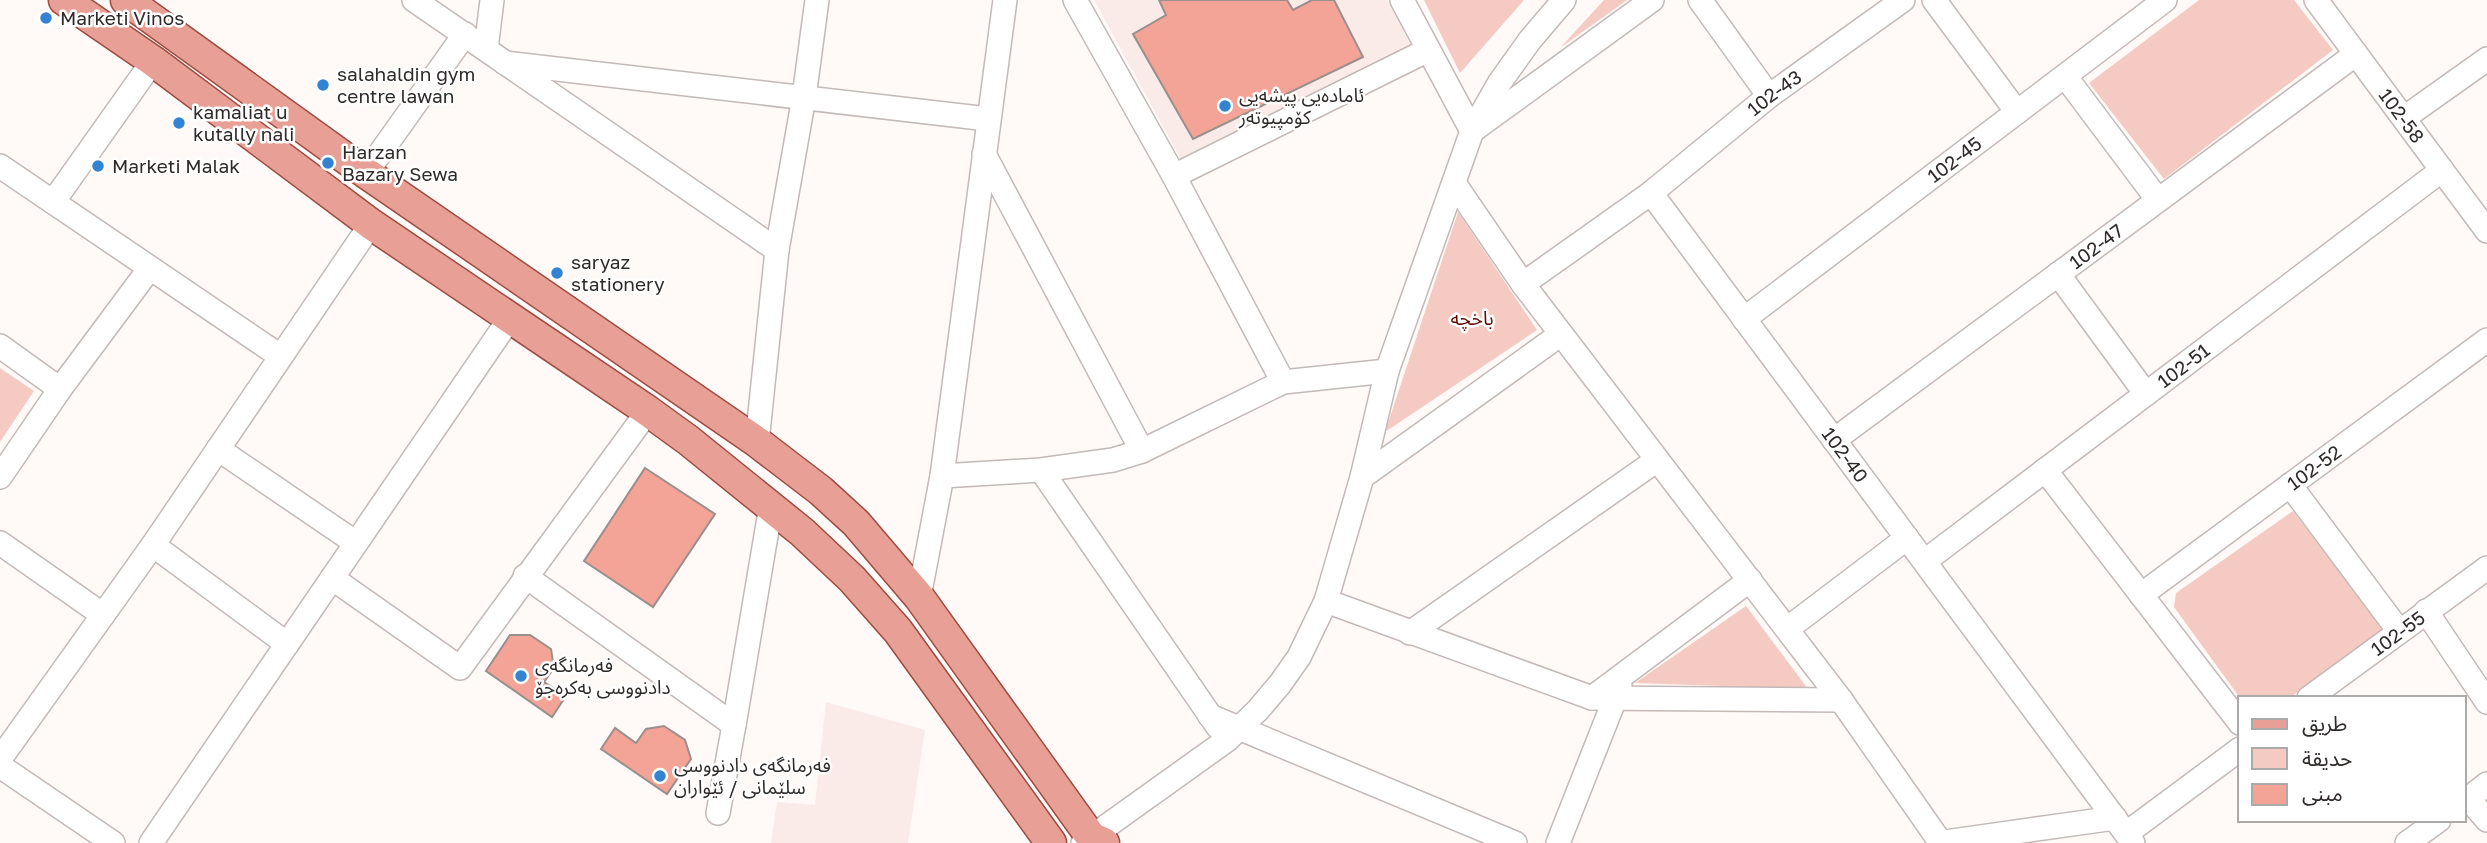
<svg xmlns="http://www.w3.org/2000/svg" width="2487" height="843" font-family="'Golos Text','Noto Sans Arabic',sans-serif">
<rect width="100%" height="100%" fill="#fff9f7"/>
<path fill="#faebe8" d="M1094,0H1387L1412,48L1184,165Z
M826,702L925,730L908,843H771L777,802L815,805Z"/>
<path fill="#f4cac2" d="M1424,0H1524L1460,73Z
M1604,0H1627L1560,48Z
M2199,0H2294L2333,50L2164,179L2089,83Z
M1458,212L1537,330L1385,432Z
M0,368L34,391L0,442Z
M2293,511L2383,629L2290,698H2240L2174,607L2176,593Z
M1746,606L1808,689L1635,683Z"/>
<path fill="#f4a496" stroke="#998f8d" stroke-width="2" d="M1159,0H1287L1293,10L1312,0H1334L1363,57L1193,139L1133,34L1166,15Z
M645,468L715,514L653,607L584,561Z
M510,635H530L551,649L554,668L544,682L566,696L552,717L486,671Z
M664,726L685,740L691,759L667,794L601,749L615,728L636,743L646,729Z"/>
<g fill="none" stroke-linecap="round" stroke-linejoin="round">
<defs>
<g id="minor">
<path d="M414,0L777,250"/>
<path d="M1075,0L1174,176L1283,382"/>
<path d="M1402,0L1472,131L1652,0"/>
<path d="M1700,0L1769,96"/>
<path d="M1934,0L2017,112"/>
<path id="s1" d="M2316,0L2487,231"/>
<path d="M486,49L492,0"/>
<path d="M505,63L988,119"/>
<path d="M2065,76L2158,200"/>
<path d="M2404,118L2487,59"/>
<path d="M984,154L1142,451"/>
<path d="M0,166L280,356"/>
<path d="M366,173L465,34"/>
<path d="M1174,176L1428,50"/>
<path d="M1454,183L1523,284L1841,700L1941,843"/>
<path id="s2" d="M1651,193L1769,96L1903,0"/>
<path d="M53,202L153,61"/>
<path d="M2058,274L2146,394"/>
<path id="s3" d="M1523,284L1651,193L2133,843"/>
<path id="s4" d="M1744,319L2165,0"/>
<path d="M0,346L60,389L150,268"/>
<path id="s5" d="M1834,440L2356,54"/>
<path d="M757,442L777,250L804,97L817,0"/>
<path d="M218,449L356,543"/>
<path d="M1041,470L1218,727"/>
<path d="M2045,470L2240,723"/>
<path d="M942,476L1041,470L1113,460L1142,451L1283,382L1387,371"/>
<path d="M0,477L60,389"/>
<path d="M1362,477L1561,334"/>
<path d="M2290,485L2399,631"/>
<path d="M0,543L103,615"/>
<path d="M153,545L287,644"/>
<path id="s6" d="M1925,561L2442,170"/>
<path d="M525,576L734,725L771,506"/>
<path d="M332,578L460,668L648,411"/>
<path id="s7" d="M2141,595L2487,340"/>
<path d="M919,597L942,476L1005,0"/>
<path d="M1326,601L1592,698L1841,700"/>
<path d="M2426,611L2487,702"/>
<path d="M1787,629L1907,538"/>
<path d="M1410,633L1657,460"/>
<path d="M1592,698L1750,580"/>
<path id="s8" d="M2309,698L2487,568"/>
<path d="M1210,716L1515,843"/>
<path d="M0,759L153,545L371,224"/>
<path d="M0,766L113,843"/>
<path d="M2468,798L2487,820"/>
<path d="M2464,802L2487,784"/>
<path d="M718,813L734,725"/>
<path d="M2127,833L2240,749"/>
<path d="M151,843L510,318"/>
<path d="M1083,843L1227,740L1258,710L1280,684L1299,657L1326,601L1362,477L1387,371L1472,131L1500,82L1530,40L1564,0"/>
<path d="M1558,843L1620,686"/>
<path d="M1938,843L2115,818"/>
<path d="M2407,843L2439,820"/>
</g>
<path id="major" d="M64,0L153,61L371,224L648,411L688,440L802,532L852,579L898,631L1051,843
M126,0L366,173L757,442L821,491L856,523L919,597L1091,837L1104,843"/>
</defs>
<use href="#minor" stroke="#c3b9b7" stroke-width="26"/>
<use href="#major" stroke="#9c4c41" stroke-width="33"/>
<use href="#minor" stroke="#fff" stroke-width="23"/>
<use href="#major" stroke="#e89f95" stroke-width="30"/>
</g>
<g fill="#3482d2" stroke="#fff" stroke-width="2.5">
<circle cx="46" cy="18" r="7"/>
<circle cx="323" cy="85" r="7"/>
<circle cx="1225" cy="106" r="7"/>
<circle cx="179" cy="123" r="7"/>
<circle cx="328" cy="163" r="7"/>
<circle cx="98" cy="166" r="7"/>
<circle cx="557" cy="273" r="7"/>
<circle cx="521" cy="676" r="7"/>
<circle cx="660" cy="776" r="7"/>
</g>
<g text-anchor="middle" stroke-width="5" stroke-linejoin="round" paint-order="stroke">
<g font-size="19" fill="#2e2a29" stroke="#fff" text-anchor="start">
<text x="60" y="25">Marketi Vinos</text>
<text x="337" y="81">salahaldin gym<tspan x="337" dy="22">centre lawan</tspan></text>
<text x="1239" y="102">ئامادەیی پیشەیی<tspan x="1239" dy="22">کۆمپیوتەر</tspan></text>
<text x="193" y="119">kamaliat u<tspan x="193" dy="22">kutally nali</tspan></text>
<text x="342" y="159">Harzan<tspan x="342" dy="22">Bazary Sewa</tspan></text>
<text x="112" y="173">Marketi Malak</text>
<text x="571" y="269">saryaz<tspan x="571" dy="22">stationery</tspan></text>
<text x="535" y="672">فەرمانگەی<tspan x="535" dy="22">دادنووسی بەکرەجۆ</tspan></text>
<text x="674" y="772">فەرمانگەی دادنووسی<tspan x="674" dy="22">سلێمانی / ئێواران</tspan></text>
</g>
<g font-size="19" fill="#2e2a29" stroke="#fff">
<text dy="7" stroke="none"><textPath href="#s2" startOffset="159">102-43</textPath></text>
<text dy="7" stroke="none"><textPath href="#s1" startOffset="144">102-58</textPath></text>
<text dy="7" stroke="none"><textPath href="#s4" startOffset="264">102-45</textPath></text>
<text dy="7" stroke="none"><textPath href="#s5" startOffset="326">102-47</textPath></text>
<text dy="7" stroke="none"><textPath href="#s6" startOffset="324">102-51</textPath></text>
<text dy="7" stroke="none"><textPath href="#s3" startOffset="483">102-40</textPath></text>
<text dy="7" stroke="none"><textPath href="#s7" startOffset="215">102-52</textPath></text>
<text dy="7" stroke="none"><textPath href="#s8" startOffset="110">102-55</textPath></text>
</g>
<g font-size="19" fill="#630a03" stroke="#fff">
<text x="1472" y="325">باخچە</text>
</g>
</g>
<rect x="2238" y="696" width="228" height="126" fill="#ffffff" stroke="#abaaa9" stroke-width="2"/>
<rect x="2252" y="719" width="35" height="10" fill="#e89f95" stroke="#abaaa9" stroke-width="2"/>
<text x="2302" y="731" font-size="21" fill="#2e2a29">طريق</text>
<rect x="2252" y="748" width="35" height="21" fill="#f4cac2" stroke="#abaaa9" stroke-width="2"/>
<text x="2302" y="766" font-size="21" fill="#2e2a29">حديقة</text>
<rect x="2252" y="784" width="35" height="21" fill="#f4a496" stroke="#abaaa9" stroke-width="2"/>
<text x="2302" y="801" font-size="21" fill="#2e2a29">مبنى</text>
</svg>
